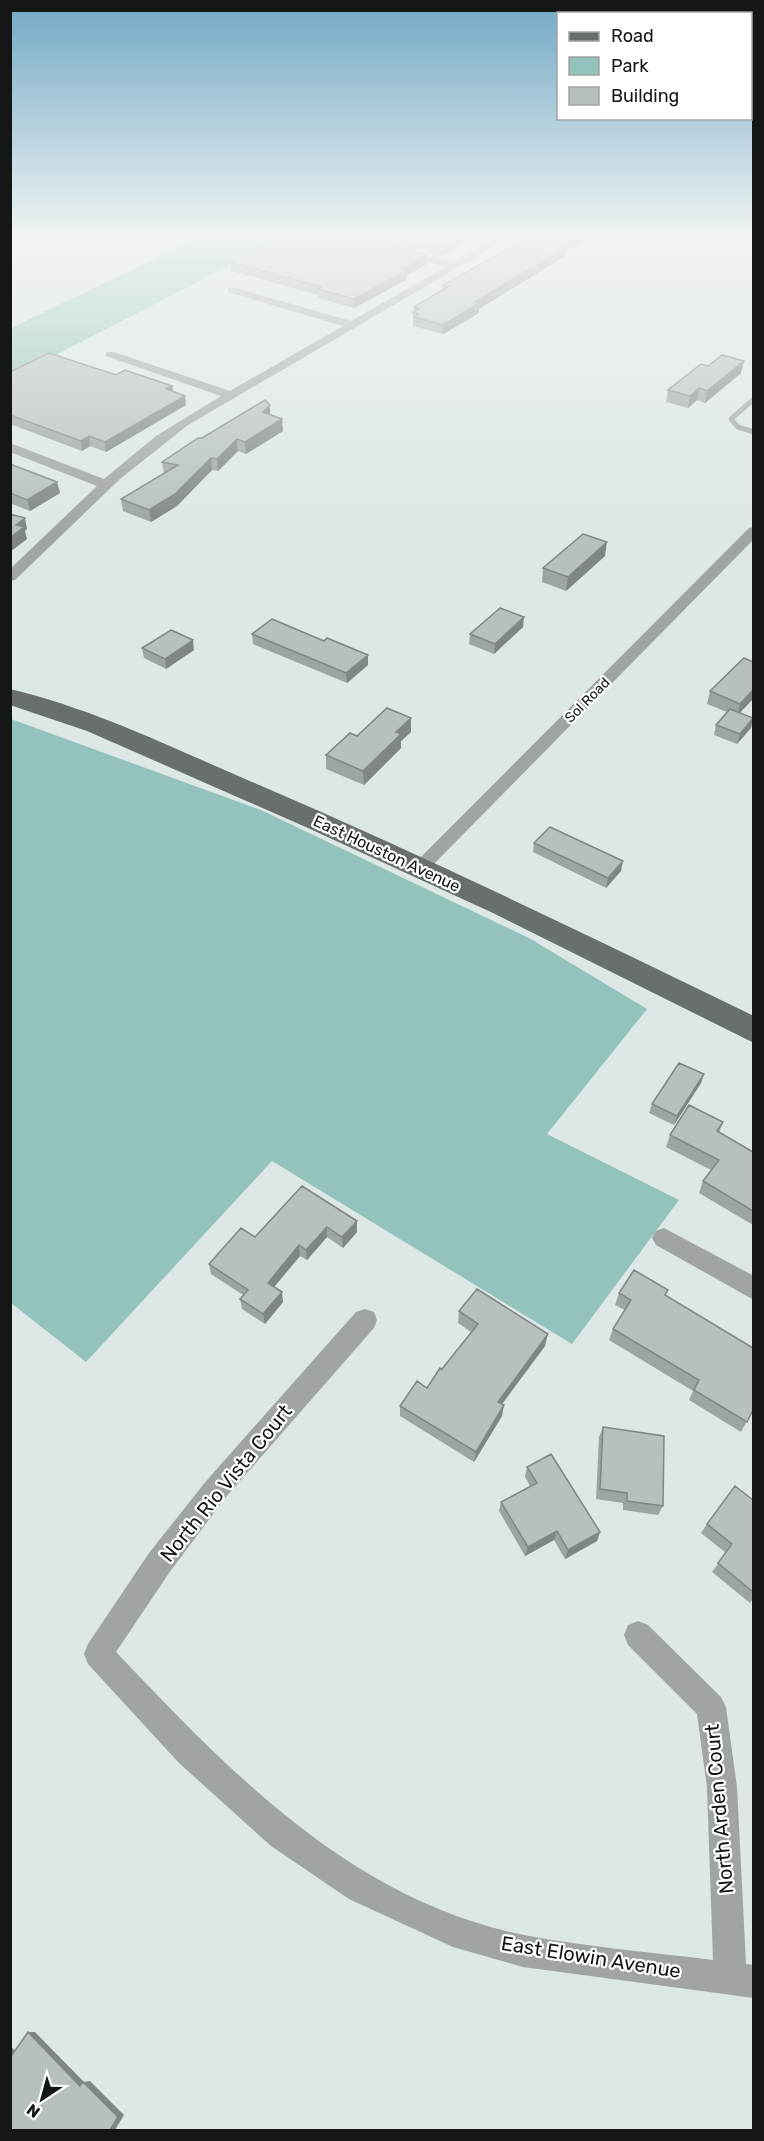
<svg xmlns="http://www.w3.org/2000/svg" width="764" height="2141" font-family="Rubik,sans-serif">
<rect width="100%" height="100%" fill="#dde7e5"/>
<path fill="#94c3bd" d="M208,233H293L11,378V328Z
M11,719L261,810L529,938L647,1009L547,1134L679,1200L572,1344L272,1161L86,1362L11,1303Z"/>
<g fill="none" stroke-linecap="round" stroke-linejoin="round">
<path stroke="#a0a4a4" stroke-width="5" d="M754,399L731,419L738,427L754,432"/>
<path fill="#a0a4a4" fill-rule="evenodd" d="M504,233H517L188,425L120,479L15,580L10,581V569L97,486L10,452V443L104,479L156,436L221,396L106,356V352H114L230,391L343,326L228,292V288H236L351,321L446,267L397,253V249L454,262Z
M754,527V539L426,872L420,874L414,872L411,868L414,864L749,528Z
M664,1228L754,1276V1300L656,1245L652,1238L656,1231Z
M365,1309L374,1312L377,1320L374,1328L225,1498L169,1573L116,1652C231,1773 353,1901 524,1935C586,1947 650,1952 713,1960L707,1787L697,1714L628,1645L624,1635L628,1625L638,1621L648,1625L721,1697L726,1707L737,1787L746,1964L754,1965V1998L523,1967L453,1947L349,1899L271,1846L179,1763L88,1664L84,1654L88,1644L149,1553L207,1480L356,1312Z"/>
<path fill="#686f6e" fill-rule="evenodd" d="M10,689C94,709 173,748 252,782C422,855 588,935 754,1016V1043L493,913L308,828L87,731L10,705Z"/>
</g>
<path fill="#9da5a4" d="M357,233H480L440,256Z
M537,233H597L565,252V256L479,309V313L443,334L413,326V312L414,311V307L443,290V285Z
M427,255V264L406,276V280L354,308L318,298V295L231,271V262Z
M708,366L741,373L705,403L697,400L688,408L666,402L668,390Z
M10,372L116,375L172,386L173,392L186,405L106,452L90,446L82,451L10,424Z
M270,415L283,431L246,454L238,451L218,471L212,470L177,506L151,522L123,511L121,499L164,474L162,462L202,438Z
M10,464L57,482L60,493L30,511L10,503Z
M605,556L566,591L542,582L543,568Z
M523,627L494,654L469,644L470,634Z
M252,634L368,665L347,683L253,644Z
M142,648L194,650L166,669L144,658Z
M744,658L740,713L753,718L751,728L737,744L714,735L716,725L727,712L707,704L710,691Z
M411,718V732L401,741V748L364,785L326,769V755L357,736Z
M534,843L621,871L606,888L533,852Z
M704,1074L701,1083L674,1125L649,1113L652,1104Z
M723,1122L719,1133L753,1152V1225L699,1193L703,1181L711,1170L666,1147L670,1135Z
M302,1186L357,1232L343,1248L327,1237L307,1260L300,1256L274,1287L283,1302L265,1324L242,1309L240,1299L243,1295L211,1274L209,1264L255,1237Z
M619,1293L666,1296L753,1410L741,1432L689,1400L693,1391L609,1340L613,1329L625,1310L615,1305Z
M459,1311L545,1346L502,1404V1416L474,1462L400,1416V1406L427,1388L471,1332L458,1323Z
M603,1427L663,1506L658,1515L623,1510V1503L596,1499L599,1437Z
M527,1467L600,1532L597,1541L565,1559L554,1540L525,1556L499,1511L501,1502L530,1486L525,1477Z
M753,1500V1599L750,1603L712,1572L726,1553L701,1533L707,1524Z"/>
<path fill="#808686" d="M465,233H480L440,256L441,247Z
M583,233H597L565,252V256L479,309V313L443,334V325L475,302L561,246Z
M427,255V264L406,276V280L354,308V299Z
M744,361L741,373L705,403L707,391Z
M172,386L174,396L166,389Z
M699,388L697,400L688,408L690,396Z
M185,396L186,405L106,452L105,442Z
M270,405V417L263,412Z
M282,419L283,431L246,454L245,442Z
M89,436L90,446L82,451L81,441Z
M237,439L238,451L218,471L217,459Z
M211,458L212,470L177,506L151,522L149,510Z
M57,482L60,493L30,511L27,500Z
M25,518L27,529L25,531L27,539L10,552V538L16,525Z
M607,542L605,556L566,591L568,577Z
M524,617L523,627L494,654L495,644Z
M193,640L194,650L166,669L165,659Z
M368,655V665L347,683L346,673Z
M753,690V699L737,716L740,704Z
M411,718V732L401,741V748L364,785L363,771L396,732Z
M753,718L751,728L737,744L740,734Z
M623,861L621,871L606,888L608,878Z
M704,1074L701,1083L674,1125L677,1116Z
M357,1221V1232L343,1248L342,1237Z
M327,1227V1237L307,1260L306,1250Z
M299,1245L300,1256L269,1293L268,1283Z
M282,1292L283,1302L265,1324L263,1314Z
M548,1334L545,1346L496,1412L498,1402Z
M504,1405L502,1416L474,1462L476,1452Z
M557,1531L554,1540L525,1556L528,1547Z
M600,1532L597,1541L565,1559L568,1550Z
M28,2032H35L84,2082L90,2081L124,2115L115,2130H110L80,2086Z
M10,2046L20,2055H12L10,2054Z"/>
<path fill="#b7c0bf" stroke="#808686" stroke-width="1.5" d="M290,233H352L427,255L404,268L406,271L354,299L318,289L321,287L231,262Z
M389,233H465L441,247Z
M537,233H583L561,246L565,247L475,302L479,303L443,325L414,317L419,314L413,312L419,309L414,307L449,286L443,285Z
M49,353L116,375L125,370L172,386L166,389L185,396L105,442L89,436L81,441L10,415V372Z
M722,355L744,361L707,391L699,388L690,396L668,390L701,364L708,366Z
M265,400L270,405L263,412L282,419L245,442L237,439L217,459L211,458L175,494L149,510L121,499L178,465L162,462L198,438H202Z
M10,464L57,482L27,500L10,493Z
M10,514L25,518L16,525L24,527L10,538Z
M583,534L607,542L568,577L543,568Z
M500,608L524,617L495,644L470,634Z
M272,619L324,641L327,638L368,655L346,673L252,634Z
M171,630L193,640L165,659L142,648Z
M744,658L753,662V690L740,704L710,691Z
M387,708L411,718L396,732L401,734L363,771L326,755L350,733L357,736Z
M730,709L753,718L740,734L716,725Z
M550,827L623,861L608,878L534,843Z
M679,1063L704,1074L677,1116L652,1104Z
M689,1105L723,1122L717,1131L753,1152V1211L703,1181L719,1160L670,1135Z
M302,1186L357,1221L342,1237L327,1227L306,1250L299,1245L268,1283L282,1292L263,1314L240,1299L248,1290L209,1264L241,1228L255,1237Z
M634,1270L668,1290L665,1295L753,1348V1410L747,1422L694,1390L699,1380L613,1329L631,1300L619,1293Z
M477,1289L548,1334L498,1402L504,1405L476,1452L400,1406L417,1381L427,1388L440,1368L442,1369L478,1324L459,1311Z
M603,1427L664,1436L663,1506L627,1501V1493L600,1489Z
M551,1454L600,1532L568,1550L557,1531L528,1547L501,1502L537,1483L527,1467Z
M735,1486L753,1500V1592L718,1563L732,1544L707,1524Z
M28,2032L80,2086L83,2082L118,2117L110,2130H10V2054L12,2055Z"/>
<linearGradient id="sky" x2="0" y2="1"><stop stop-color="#71a8c5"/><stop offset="0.44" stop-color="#f0f4f3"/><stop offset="1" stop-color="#f0f4f3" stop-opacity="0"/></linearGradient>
<rect width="764" height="533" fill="url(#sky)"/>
<g text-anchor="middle" stroke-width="4.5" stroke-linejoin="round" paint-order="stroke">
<g font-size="14" fill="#141716" stroke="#fff">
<text transform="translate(587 700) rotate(-45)" y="5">Sol Road</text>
</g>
<g font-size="16" fill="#141716" stroke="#fff">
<text transform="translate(387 853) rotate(25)" y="6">East Houston Avenue</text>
</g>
<g font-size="20" fill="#141716" stroke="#fff">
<text transform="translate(226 1483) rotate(-51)" y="7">North Rio Vista Court</text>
<text transform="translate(719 1809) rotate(-95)" y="7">North Arden Court</text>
<text transform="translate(591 1957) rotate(9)" y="7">East Elowin Avenue</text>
</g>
</g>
<rect width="764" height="2141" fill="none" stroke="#141716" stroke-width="24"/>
<rect x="557" y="12" width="195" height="108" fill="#ffffff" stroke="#a1a2a2" stroke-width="1.5"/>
<rect x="569" y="32" width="30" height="9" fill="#686f6e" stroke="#a1a2a2" stroke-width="1.5"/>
<text x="611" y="42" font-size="18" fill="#141716">Road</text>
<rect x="569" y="57" width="30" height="18" fill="#94c3bd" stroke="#a1a2a2" stroke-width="1.5"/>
<text x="611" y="72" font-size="18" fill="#141716">Park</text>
<rect x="569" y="87" width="30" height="18" fill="#b7c0bf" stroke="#a1a2a2" stroke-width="1.5"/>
<text x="611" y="102" font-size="18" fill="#141716">Building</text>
<g transform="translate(42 2099) rotate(216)" stroke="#ffffff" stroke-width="4.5" paint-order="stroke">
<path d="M0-4.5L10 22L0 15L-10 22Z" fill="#141716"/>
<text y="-9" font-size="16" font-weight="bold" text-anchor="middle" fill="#141716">N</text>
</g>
</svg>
